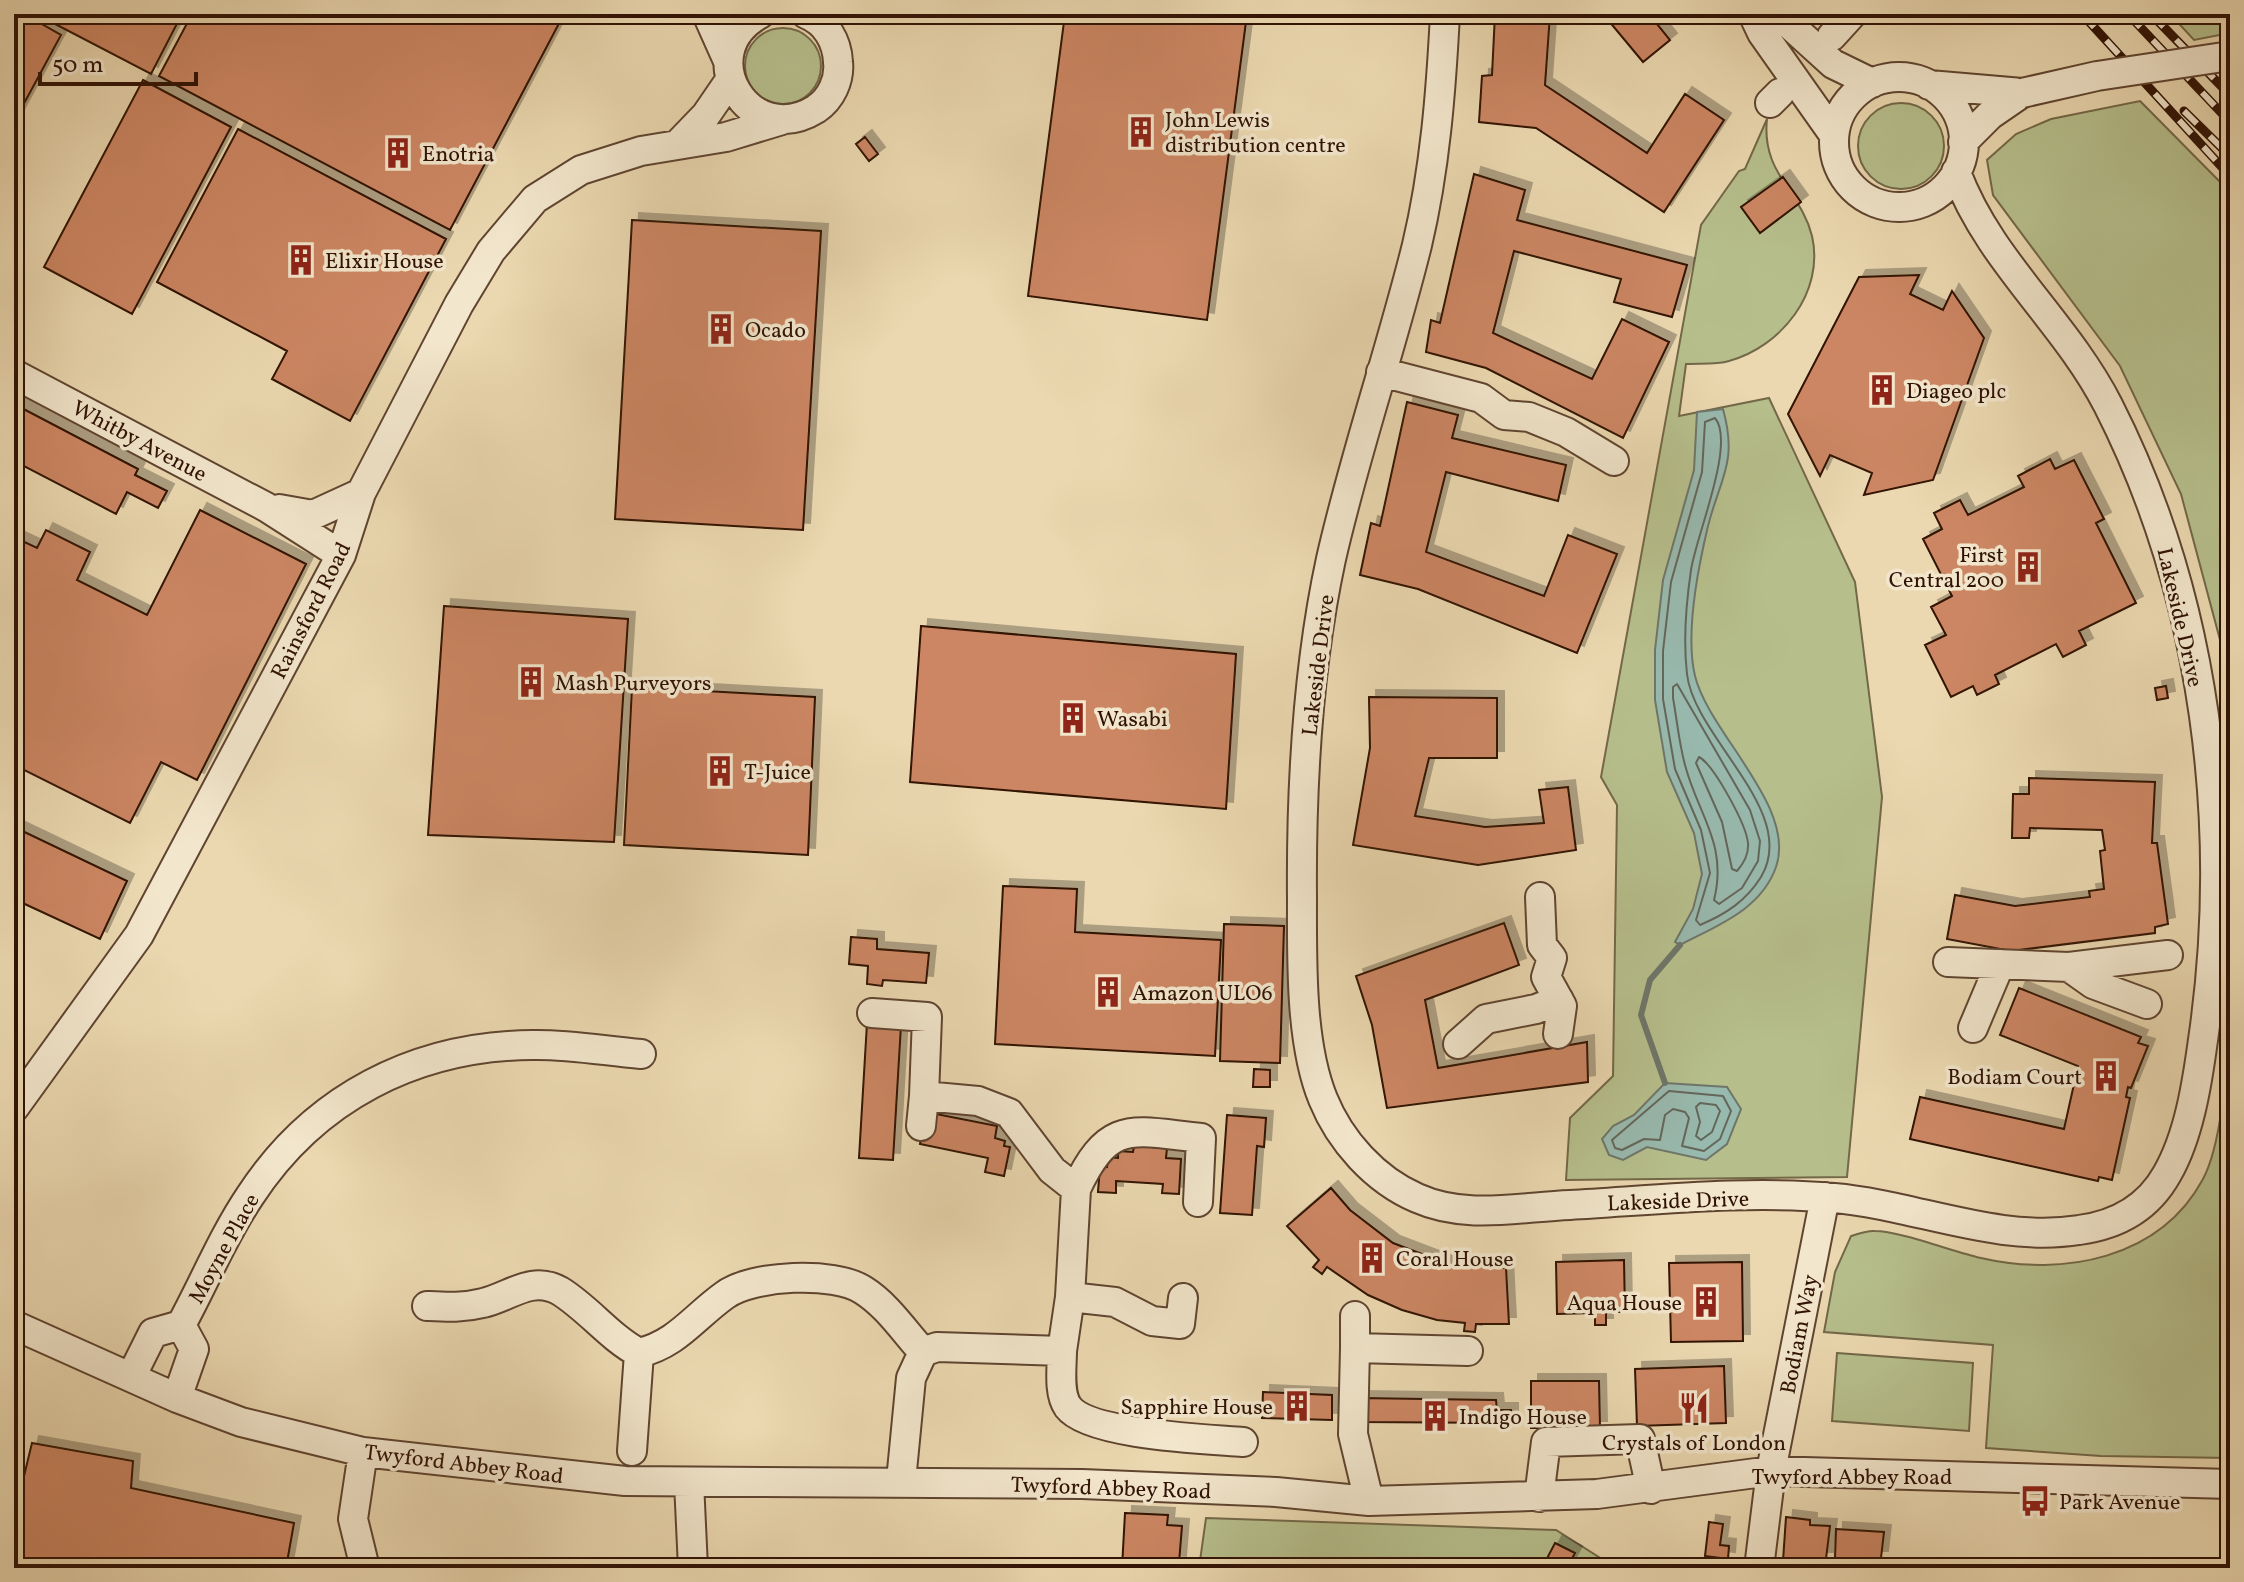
<svg xmlns="http://www.w3.org/2000/svg" width="2244" height="1582" font-family="Vollkorn,serif">
<defs>
<filter id="shadow"><feDropShadow dx="7" dy="-7" stdDeviation="0" flood-color="#0004"/></filter>
</defs>
<rect width="100%" height="100%" fill="#ebd8b0"/>
<filter id="stains"><feTurbulence type="fractalNoise" baseFrequency=".0025" numOctaves="4"/><feColorMatrix values="0 0 0 0 .2 0 0 0 0 .09 0 0 0 0 .02 0 0 0 .5 -.17"/></filter>
<radialGradient id="worn" r=".72"><stop offset=".6" stop-color="#630" stop-opacity="0"/><stop offset="1" stop-color="#630" stop-opacity=".3"/></radialGradient>
<path fill="#b6bf8c" stroke="#736848" stroke-width="2" d="M2170,14H2230V33L2194,40Z
M745 66a38 38 0 1 1 76 0a38 38 0 1 1-76 0Z
M2140,101L2230,192V734L2223,651L2181,494L2120,366L1993,195L1987,160L2016,134L2051,119Z
M1858 146a43 43 0 1 1 86 0a43 43 0 1 1-86 0Z
M1767,119C1761,174 1801,191 1812,236C1825,292 1781,347 1729,361C1716,365 1700,363 1686,364L1679,416L1769,398L1855,582L1882,797L1847,1177L1566,1180L1570,1118L1613,1076L1617,805L1601,777L1701,225L1739,171L1745,169Z
M2230,1024V1458L2101,1456L1986,1448L1993,1345L1824,1332L1835,1272L1851,1236C1858,1234 1867,1230 1875,1231C1899,1231 1954,1252 1981,1258C2063,1277 2160,1259 2203,1179C2222,1144 2227,1064 2230,1024Z
M1837,1353L1973,1363L1969,1431L1832,1421Z
M1206,1518L1556,1530L1613,1566L1199,1568Z"/>
<path fill="#98b9ae" stroke="#6e766a" stroke-width="2" d="M1723,409C1738,463 1720,478 1708,526C1698,568 1685,634 1695,676C1709,733 1797,807 1776,867C1761,910 1716,926 1680,945L1675,942L1693,909L1702,874L1694,833L1667,772L1655,700V650L1663,580L1694,470L1697,412Z
M1665,1083L1727,1087L1741,1109L1727,1144L1706,1160L1647,1147L1623,1160L1609,1155L1602,1139L1613,1126L1634,1115Z"/>
<g fill="none" stroke-linecap="round" stroke-linejoin="round">
<path stroke="#64665a" stroke-width="2" d="M1715,418C1736,443 1696,536 1691,570C1686,604 1683,640 1687,674C1694,738 1800,812 1761,877C1746,901 1726,914 1700,925L1696,920L1710,873L1701,830L1675,769L1663,699V651L1671,582L1702,472L1705,422Z
M1677,684L1750,810L1760,841L1758,861L1742,888L1719,904L1714,900C1728,844 1698,815 1685,765C1679,743 1677,720 1673,698V687Z
M1699,757C1714,765 1746,824 1748,843C1749,854 1744,863 1737,871L1732,869L1722,822L1696,763Z
M1669,1091L1723,1096L1731,1111L1720,1139L1704,1151L1682,1146L1689,1118L1685,1112L1673,1109L1665,1115L1660,1140L1644,1139L1622,1150L1615,1148L1612,1140Z
M1700,1103L1716,1105L1720,1111L1712,1132L1701,1140L1696,1136L1700,1122L1696,1107Z"/>
<path stroke="#6e766a" stroke-width="6" d="M1665,1083L1641,1015L1650,980L1680,945"/>
</g>
<path fill="#cc8664" stroke="#301205" stroke-width="2" filter="url(#shadow)" d="M14,14H24L61,35L14,122Z
M36,14H182L151,74Z
M192,14H564L450,230L159,76Z
M1065,14H1247L1207,320L1028,296Z
M1495,14H1550L1545,85L1647,153L1685,94L1724,120L1664,212L1536,128L1479,122L1482,76L1492,75Z
M1603,14H1649L1670,40L1643,62Z
M143,80L231,127L132,314L44,267Z
M238,129L446,239L350,421L272,379L287,351L157,282Z
M865,137L878,154L869,161L856,144Z
M1474,174L1525,190L1517,220L1687,265L1672,317L1614,302L1621,279L1514,251L1493,333L1592,379L1622,319L1669,342L1623,438L1486,368L1426,352L1431,320L1440,323Z
M1783,177L1801,202L1760,233L1741,207Z
M632,220L821,231L803,530L615,519Z
M1919,275L1910,294L1943,310L1952,291L1984,338L1933,480L1864,495L1872,473L1830,455L1820,476L1788,414L1859,277Z
M1407,402L1458,415L1452,438L1566,465L1558,501L1446,472L1426,552L1544,596L1568,535L1617,554L1577,653L1418,589L1360,575L1371,523L1380,526Z
M14,404L138,469L135,475L167,491L158,508L127,492L116,514L14,461Z
M2050,459L2055,469L2074,460L2104,519L2096,523L2136,603L2079,631L2086,645L2063,657L2056,644L1995,675L1999,684L1977,695L1973,686L1951,697L1925,645L1946,635L1931,607L1952,596L1923,539L1942,529L1934,513L1960,500L1968,515L2024,487L2018,476Z
M200,510L306,564L197,780L161,762L130,823L14,765V537L37,548L46,530L90,552L77,580L147,615Z
M444,606L628,619L614,842L428,835Z
M921,626L1236,654L1226,809L910,782Z
M2166,686L2168,698L2157,700L2155,688Z
M632,687L815,697L808,855L624,845Z
M1369,697L1497,698V758H1429L1415,816L1485,827L1544,823L1539,790L1568,787L1576,850L1478,865L1353,845L1370,748Z
M2029,778L2155,782L2152,843H2157L2168,924L2155,927V933L2011,951L1947,939L1955,895L2015,906L2090,897L2089,891L2104,889L2100,851L2105,850L2102,830L2030,828L2029,838H2012L2013,794H2029Z
M14,827L127,881L100,939L14,899Z
M1003,886L1077,889L1075,932L1221,940L1215,1056L995,1044Z
M1504,923L1519,965L1425,1000L1438,1068L1587,1042L1588,1082L1387,1108L1372,1025L1356,976Z
M1224,924L1284,926L1280,1063L1220,1061Z
M851,937L877,939V949L929,953L926,983L883,980L882,986L867,984L868,966L849,964Z
M2019,988L2141,1037L2138,1043L2148,1046L2131,1088L2128,1087L2126,1097L2130,1098L2112,1180L2099,1177L2098,1181L1910,1139L1920,1097L2064,1129L2078,1066L2000,1035Z
M867,1023L901,1025L893,1160L859,1158Z
M1254,1069L1270,1070V1087H1253Z
M926,1112L997,1126L995,1138L1005,1141L1004,1146L1010,1147L1004,1176L985,1172L988,1158L920,1144Z
M1227,1115L1266,1118L1264,1147L1257,1146L1252,1215L1220,1213Z
M1134,1146L1167,1148L1166,1158L1181,1159L1179,1194L1162,1193L1163,1184L1116,1181V1193L1098,1192L1100,1166L1107,1167L1108,1157L1118,1158V1151L1133,1152Z
M1331,1188L1350,1210L1393,1243L1448,1264L1506,1268L1509,1324H1476L1475,1332L1464,1331L1465,1323L1437,1320L1402,1310L1368,1295L1327,1267L1322,1274L1313,1267L1319,1260L1287,1226Z
M1624,1260L1625,1312H1606V1325H1595V1313L1557,1314L1556,1262Z
M1742,1262L1743,1341L1671,1342L1669,1263Z
M1724,1366L1726,1423L1637,1426L1635,1369Z
M1531,1381H1599L1600,1428H1531Z
M1263,1392L1332,1395V1420L1262,1418Z
M1357,1398L1496,1400L1497,1410H1511V1423L1359,1422Z
M32,1443L133,1461L131,1488L294,1523L286,1568H14V1474L24,1476Z
M1125,1513L1168,1515L1167,1525L1182,1526L1179,1563L1164,1562V1568H1122Z
M1786,1517L1810,1520V1525L1830,1526L1826,1559H1810L1809,1563L1783,1561Z
M1709,1522L1723,1524L1720,1545L1729,1546L1728,1559L1705,1556Z
M1836,1529L1884,1532L1881,1558H1835Z
M1555,1543L1575,1553L1567,1568H1542Z"/>
<g fill="none" stroke-linecap="round" stroke-linejoin="round">
<defs>
<path id="minor" d="M707,14L728,61
M760,14C690,52 749,151 816,109C831,99 840,80 838,62C837,41 826,22 806,14
M1445,14C1441,92 1435,169 1417,245C1391,350 1355,453 1331,559C1307,670 1301,786 1302,899C1302,960 1300,1043 1323,1099C1340,1141 1375,1180 1417,1198C1466,1220 1519,1207 1570,1205C1657,1200 1747,1190 1834,1198C1915,1205 1997,1243 2079,1230C2117,1225 2148,1208 2167,1174C2189,1136 2197,1084 2203,1040C2234,828 2206,597 2108,405C2065,321 1989,261 1956,172
M1753,14L1762,33L1834,135
M1778,14L1833,64L1872,83
M1832,36L1852,14
M1834 142a65 65 0 1 1 130 0a65 65 0 1 1-130 0Z
M1929,85L2022,93
M1770,103L1780,93
M680,142L706,115L730,80
M1963,142L1990,115L2022,93
M1381,372L1481,398L1504,415L1529,417L1566,432L1614,461
M14,374L266,507L341,555
M279,509L313,515L361,493
M1540,897L1542,945L1552,958L1546,977L1562,1006L1558,1034
M1948,962L2069,967L2093,984L2147,1004
M2069,967L2168,955
M872,1013L927,1017L924,1096L978,1101L1009,1113L1052,1170L1076,1189C1109,1118 1132,1131 1201,1138L1198,1202
M1973,1028L2000,964
M1458,1044L1486,1019L1536,1009L1559,1000
M14,1108L139,935L341,555L361,493L459,304L491,251L535,199L581,170L641,151L726,137L782,120
M921,1126L924,1096
M1070,1297L1115,1302L1152,1321L1180,1324L1183,1298
M427,1306C447,1307 463,1308 483,1303C510,1297 531,1275 560,1291C589,1309 609,1337 639,1353C677,1344 694,1317 725,1295C752,1275 834,1271 863,1290C887,1305 904,1331 923,1352L911,1378L901,1481
M1355,1316V1348
M14,1325L177,1398L241,1422L363,1452L625,1481L1082,1484L1276,1492L1369,1501L1597,1494L1771,1471L2230,1484
M1062,1351C1062,1367 1058,1393 1068,1407C1089,1435 1207,1439 1243,1442
M923,1352L937,1347L1062,1351L1070,1297L1076,1189
M131,1377L153,1333L181,1325C204,1283 223,1236 250,1196C314,1098 415,1046 532,1045C568,1044 605,1051 641,1054
M177,1398L194,1349L181,1325
M632,1451L639,1353
M363,1452L353,1519L365,1568
M689,1482L693,1568
M1539,1497L1546,1442L1640,1439L1651,1489
M1369,1501L1353,1434L1355,1348L1468,1351
M1759,1568L1771,1471L1825,1197"/>
</defs>
<use href="#minor" stroke="#5f4430" stroke-width="32"/>
<use href="#minor" stroke="#f2e6cc" stroke-width="28"/>
<defs>
<path id="rail" d="M2082,14L2230,176
M2128,14L2230,122
M2151,14L2230,95
M2184,111L2230,156"/>
</defs>
<use href="#rail" stroke="#301205" stroke-width="9"/>
<use href="#rail" stroke="#f2e6cc" stroke-width="6" stroke-dasharray="18" stroke-linecap="butt"/>
<defs>
<path id="minor-bridge" d="M2022,93L2097,76L2230,56"/>
</defs>
<use href="#minor-bridge" stroke="#5f4430" stroke-width="32" stroke-linecap="butt"/>
<use href="#minor-bridge" stroke="#f2e6cc" stroke-width="28"/>
</g>
<defs>
<symbol id="building-bare" viewBox="-9 -9 18 18"><path d="M-4-6H4V6H1V3H-1V6H-4ZM-2.5-4.3h1.7v1.8h-1.7ZM.8-4.3h1.7v1.8H.8ZM-2.5-1h1.7V.8h-1.7ZM.8-1h1.7V.8H.8Z" fill="#8f2418" stroke="#f2e6cc" stroke-width="2.5" paint-order="stroke"/></symbol>
<symbol id="restaurant-bare" viewBox="-9 -9 18 18"><path d="M-5-6h1v4h1v-4h1v4h1v-4h1v5L-1.5 .5V6h-2V.5L-5-1ZM5-6V6H3V1.5H1.5Q1.5-4 5-6Z" fill="#8f2418" stroke="#f2e6cc" stroke-width="2.5" paint-order="stroke"/></symbol>
<symbol id="bus-bare" viewBox="-9 -9 18 18"><path d="M-5-6H5V4H4V6H2V4H-2V6H-4V4H-5ZM-3.5-4V0h7V-4ZM-3.5 1.2v1.5H-2V1.2ZM2 1.2v1.5H3.5V1.2Z" fill="#8f2418" stroke="#f2e6cc" stroke-width="2.5" paint-order="stroke"/></symbol>
</defs>
<g fill-rule="evenodd">
<use href="#building-bare" x="1119" y="110" width="44" height="44"/>
<use href="#building-bare" x="376" y="131" width="44" height="44"/>
<use href="#building-bare" x="279" y="238" width="44" height="44"/>
<use href="#building-bare" x="699" y="307" width="44" height="44"/>
<use href="#building-bare" x="1860" y="368" width="44" height="44"/>
<use href="#building-bare" x="2006" y="545" width="44" height="44"/>
<use href="#building-bare" x="509" y="660" width="44" height="44"/>
<use href="#building-bare" x="1051" y="696" width="44" height="44"/>
<use href="#building-bare" x="698" y="749" width="44" height="44"/>
<use href="#building-bare" x="1086" y="970" width="44" height="44"/>
<use href="#building-bare" x="2084" y="1054" width="44" height="44"/>
<use href="#building-bare" x="1350" y="1236" width="44" height="44"/>
<use href="#building-bare" x="1684" y="1280" width="44" height="44"/>
<use href="#building-bare" x="1275" y="1384" width="44" height="44"/>
<use href="#restaurant-bare" x="1672" y="1386" width="44" height="44"/>
<use href="#building-bare" x="1413" y="1394" width="44" height="44"/>
<use href="#bus-bare" x="2013" y="1479" width="44" height="44"/>
</g>
<g text-anchor="middle" stroke-width="7" stroke-linejoin="round" paint-order="stroke">
<g font-size="22" fill="#301205" stroke="#f2e6cc" text-anchor="start">
<text x="1165" y="127">John Lewis<tspan x="1165" dy="25">distribution centre</tspan></text>
<text x="422" y="161">Enotria</text>
<text x="325" y="268">Elixir House</text>
<text x="745" y="337">Ocado</text>
<text x="1906" y="398">Diageo plc</text>
<text x="2004" y="562" text-anchor="end">First<tspan x="2004" dy="25">Central 200</tspan></text>
<text x="555" y="690">Mash Purveyors</text>
<text x="1097" y="726">Wasabi</text>
<text x="744" y="779">T-Juice</text>
<text x="1132" y="1000">Amazon ULO6</text>
<text x="2082" y="1084" text-anchor="end">Bodiam Court</text>
<text x="1396" y="1266">Coral House</text>
<text x="1682" y="1310" text-anchor="end">Aqua House</text>
<text x="1273" y="1414" text-anchor="end">Sapphire House</text>
<text x="1459" y="1424">Indigo House</text>
<text x="1694" y="1450" text-anchor="middle">Crystals of London</text>
<text x="2059" y="1509">Park Avenue</text>
</g>
<g font-size="22" fill="#301205" stroke="#f2e6cc">
<text transform="translate(140 440) rotate(28)" y="8">Whitby Avenue</text>
<text transform="translate(310 610) rotate(-63)" y="8">Rainsford Road</text>
<text transform="translate(2181 617) rotate(77)" y="8">Lakeside Drive</text>
<text transform="translate(1317 665) rotate(-83)" y="8">Lakeside Drive</text>
<text transform="translate(1678 1200) rotate(-2)" y="8">Lakeside Drive</text>
<text transform="translate(223 1248) rotate(-61)" y="8">Moyne Place</text>
<text transform="translate(1798 1334) rotate(-79)" y="8">Bodiam Way</text>
<text transform="translate(464 1463) rotate(7)" y="8">Twyford Abbey Road</text>
<text x="1852" y="1484">Twyford Abbey Road</text>
<text transform="translate(1111 1487) rotate(2)" y="8">Twyford Abbey Road</text>
</g>
</g>
<rect width="2244" height="1582" fill="none" stroke="#ebd8b0" stroke-width="48"/>
<rect x="16" y="16" width="2212" height="1550" fill="none" stroke="#301205" stroke-width="4"/>
<rect x="24" y="24" width="2196" height="1534" fill="none" stroke="#301205" stroke-width="2"/>
<path d="M40 72v12h156v-12" fill="none" stroke="#301205" stroke-width="4"/>
<text x="52" y="72" font-size="24" fill="#301205" stroke="#f2e6cc" stroke-width="6" paint-order="stroke">50 m</text>
<rect width="100%" height="100%" filter="url(#stains)"/>
<rect width="100%" height="100%" fill="url(#worn)"/>
</svg>
